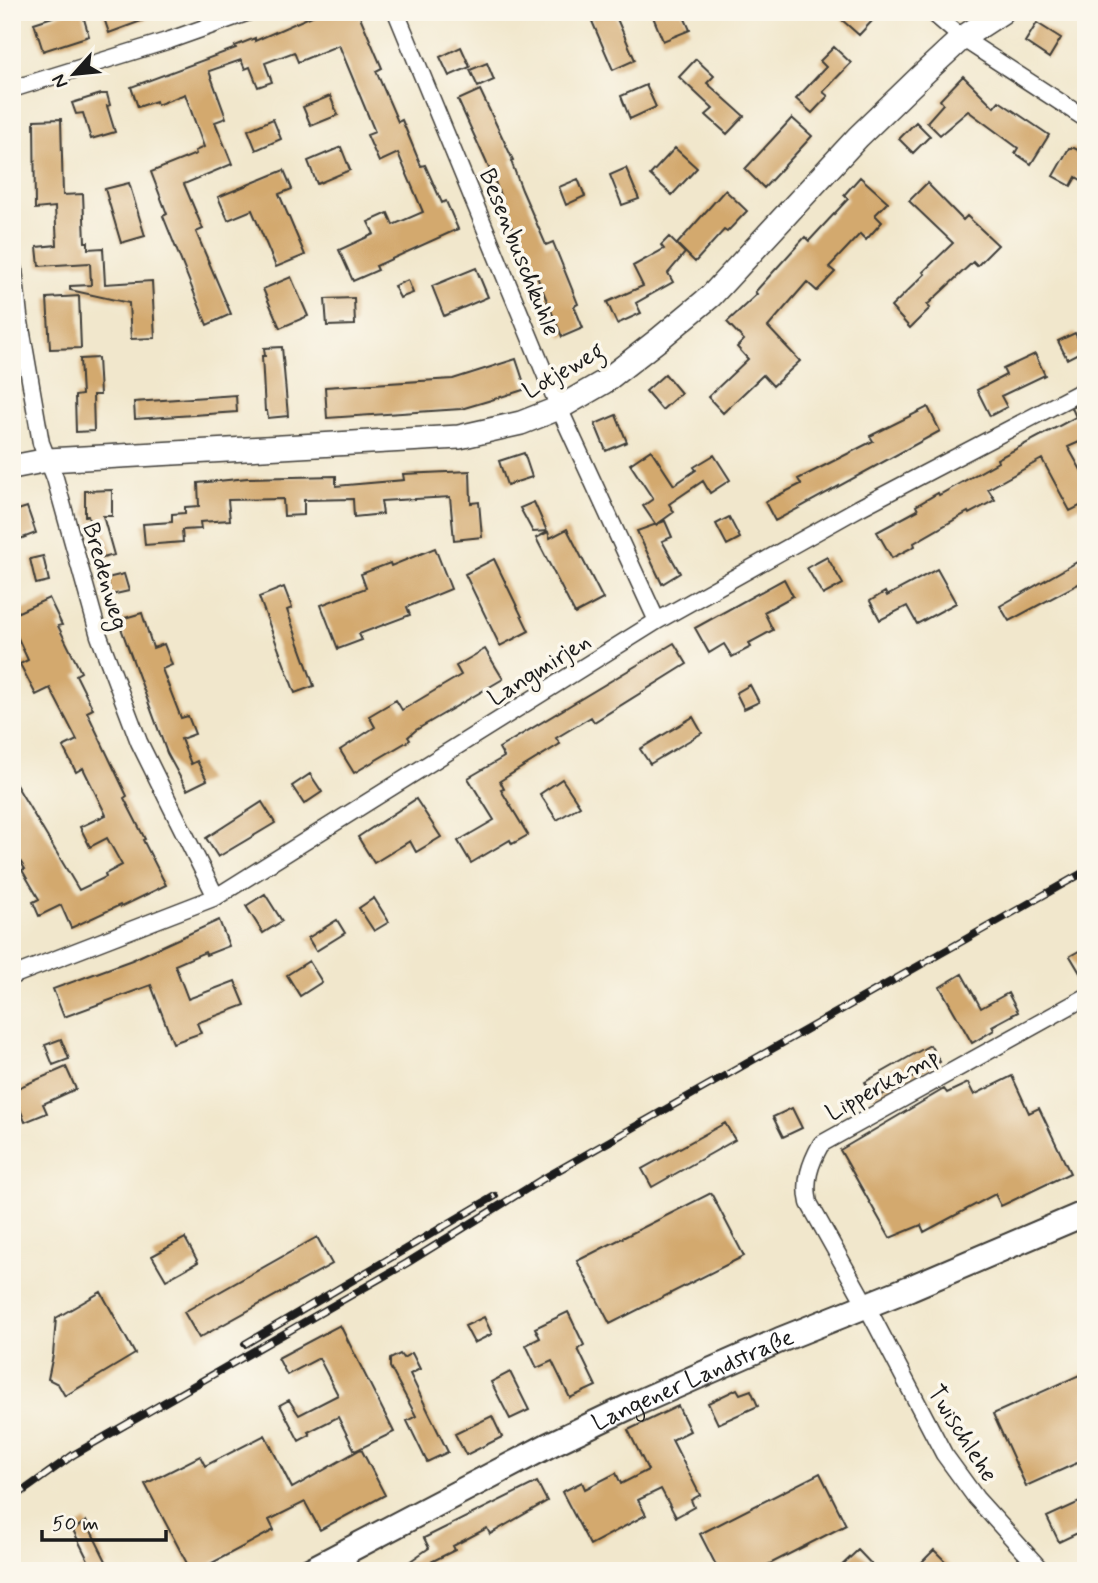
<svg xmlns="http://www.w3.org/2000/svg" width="1098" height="1583" font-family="Mynerve,sans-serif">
<rect width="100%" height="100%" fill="#fbf7ec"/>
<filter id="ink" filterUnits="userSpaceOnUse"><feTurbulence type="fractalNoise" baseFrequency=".0143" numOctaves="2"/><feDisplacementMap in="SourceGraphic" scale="14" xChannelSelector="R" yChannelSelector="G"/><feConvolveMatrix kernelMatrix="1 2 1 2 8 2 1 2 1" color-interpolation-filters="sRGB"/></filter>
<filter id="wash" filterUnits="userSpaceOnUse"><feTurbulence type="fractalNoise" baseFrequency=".00686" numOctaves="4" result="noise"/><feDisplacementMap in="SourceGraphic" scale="28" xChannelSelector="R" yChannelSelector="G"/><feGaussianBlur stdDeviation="1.57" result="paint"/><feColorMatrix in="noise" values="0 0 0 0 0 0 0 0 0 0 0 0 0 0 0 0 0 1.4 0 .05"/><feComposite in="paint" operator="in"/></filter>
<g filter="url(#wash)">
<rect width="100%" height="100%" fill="#f1e7cc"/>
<g id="blocks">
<path fill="#d3a96e" d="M68,12H82L89,36L43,51L34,23Z
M102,12H160V14L109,33Z
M321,12H358L382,68L376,71L398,122L402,120L421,166L425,165L442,203L446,201L458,229L376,266L378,270L353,281L339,250L374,234L368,222L388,213L393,225L423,212L398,153L379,162L367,135L375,132L339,45L298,62L294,52L265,63L272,82L258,87L250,67L245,69L241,60L209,71L226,118L215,122L232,164L184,184L203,229L196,232L231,314L207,325L163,216L167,214L151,172L196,154L195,151L204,147L185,94L157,105L156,101L138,107L131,87L236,48L235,46L255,38V41Z
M588,12H614L635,60L613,70Z
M651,12H682L690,30L663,41Z
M849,12H865L873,20L859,35L842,20Z
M1037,23L1061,38L1049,58L1025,42Z
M461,47L470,67L449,76L440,57Z
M834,47L851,63L823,92L828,96L812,113L796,99L826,67L820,61Z
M696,59L714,76L707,83L744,116L727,134L706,115L713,109L679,77Z
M487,63L494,80L478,87L470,70Z
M963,76L994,107L999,101L1049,135L1031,164L1015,153L1018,148L968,111L940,135L927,122L943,104L940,100Z
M646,85L656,107L630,119L621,96Z
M480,90L513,160L511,161L522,190L546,245L553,242L578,304L574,306L583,328L562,337L535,272L532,273L517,241L494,179L458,100Z
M101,94H107L110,105L107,106L115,132L91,139L83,113L76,114L72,103Z
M330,96L338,115L311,126L303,107Z
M792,118L812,136L764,188L745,169Z
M61,119L63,195L83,194L85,242H88V249L103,248L105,284L152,281L155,338L131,339L129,303L70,290V286L91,285L90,263L39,266L37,247L57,245L55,207L35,209L34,120Z
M273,119L281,139L256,150L248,130Z
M916,122L930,136L913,153L899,139Z
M341,147L350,170L317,184L308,161Z
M675,148L697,168L672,195L650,175Z
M1069,148H1074L1086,154V183L1076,177L1071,186L1053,176Z
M626,168L639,199L622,205L610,175Z
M284,170L292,189L279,194L305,255L276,267L252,210L228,220L218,197Z
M860,177L888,202L875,215L882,222L866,240L860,234L829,267L835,272L817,291L807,282L768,327L800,361L773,386L763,375L723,413L708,397L748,359L737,347L744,340L727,322L757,294L755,292L805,237L809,241L848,199L844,195Z
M578,179L585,196L566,205L559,187Z
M129,183L145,236L121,243L105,189Z
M927,183L963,220L967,216L998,245L977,266L973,262L927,305L930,308L910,328L891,307L925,274L923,272L953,243L909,201Z
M725,190L747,211L727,232L724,230L695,262L677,244Z
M669,237L685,253L668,273L673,282L636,303L641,313L617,324L607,302L643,286L633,266L664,249L661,245Z
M476,268L488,297L444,316L432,286Z
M291,277L308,316L280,328L263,289Z
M408,280L413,293L400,298L394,286Z
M79,296L81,348L50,349L47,298Z
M354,298L355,325L327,326L325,299Z
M1075,333L1084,350L1067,359L1058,341Z
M282,347L288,416L268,418L267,411H265L262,356H265L264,348Z
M1035,354L1045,375L1001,396L1007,407L990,416L977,390L1006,375L1003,369Z
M98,358L100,395H93L94,431L76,432L75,396L82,395L80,359Z
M516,359L526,389L488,401L461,409L327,418L325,387L453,379Z
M665,374L681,393L662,410L646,391Z
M236,395L237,412L135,419L134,402Z
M1086,401V439L1068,447L1086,479V503L1070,511L1042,459L988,489L995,500L969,514L968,512L914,543L915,546L892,558L877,532L918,510L916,506L938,493L939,495L998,462L997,459L1076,417L1072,408Z
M928,407L940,431L775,521L765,502L801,484L798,479L873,441L870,436Z
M616,415L627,442L606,451L595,424Z
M651,450L674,485L696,470L694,467L714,455L730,480L710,493L703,481L669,504L674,512L656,525L643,506L653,499L630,464Z
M524,453L532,477L507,485L499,461Z
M470,471L471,503L479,502L482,537L454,540L450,497L381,501L383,514L354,517L353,499L304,500V515L284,516L283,499L228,500L230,520L200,522L201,529L182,530L183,542L145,545L143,524L172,522V514L185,513V507L199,506L198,483L248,478L336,476V486L404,480L403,474Z
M112,490V516H103L114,555L99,559L88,516H85V491Z
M534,502L547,531L533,532L520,508Z
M27,507L36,533L12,542V512Z
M729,517L740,538L727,545L716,524Z
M665,521L672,537L662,541L680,573L662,584L637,531Z
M567,529L603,599L575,614L536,538L548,532L550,538Z
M435,548L451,589L407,607L410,615L359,634L362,640L338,649L321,605L366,588L361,574L390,563L391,566Z
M43,556L49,581L36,584L30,559Z
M827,557L843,584L823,595L807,568Z
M1086,557V580L1009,621L1000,606Z
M494,559L529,631L500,646L465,574Z
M937,569L956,603L917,624L907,606L880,620L870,601L885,592L887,596Z
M124,574L129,591L111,595L107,578Z
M784,579L793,596L764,612L773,630L749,643L751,647L732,657L724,644L709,653L695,628Z
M284,587L292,608L287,610L314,686L295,693L259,597Z
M49,598L62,625L58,626L81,672L76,675L93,709L87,712L127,796L124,798L145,839L143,840L166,885L121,907L120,905L71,928L61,905L39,916L33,902L39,899L22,870L25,869L12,848V778L79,890L106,877L105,874L122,865L107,838L90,847L80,827L106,815L83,768L76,772L63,747L77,740L50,688L36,695L20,664L28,660L12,625V615Z
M142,613L153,648L164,644L172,665L162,669L181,718L188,716L195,734L181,739L191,764L197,761L207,780L187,790L167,753L118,620Z
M674,643L687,664L594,722L591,717L556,738L560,744L500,781L504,789L501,790L528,835L512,844L510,840L471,863L458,841L494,820L468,778L504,757L499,748Z
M485,649L503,679L416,730L408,737L410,740L354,773L340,750L375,727L369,716L396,700L402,710L461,675L456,666Z
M750,685L759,702L744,709L736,693Z
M693,717L702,733L650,764L640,749Z
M310,774L322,792L304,804L292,786Z
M562,779L580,806L557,820L540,794Z
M416,799L441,837L416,852L410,841L374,863L358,837Z
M262,802L275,823L218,857L206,838Z
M265,894L282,921L263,933L246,906Z
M374,898L389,922L374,931L359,908Z
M219,920L229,946L206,955L205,952L175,965L188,999L235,981L245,1005L197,1023L201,1033L173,1043L151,985L64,1017L53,989L132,960Z
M337,920L345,933L316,951L308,938Z
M1086,947V983L1070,956Z
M309,961L322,982L300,996L287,975Z
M962,974L981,1008L1008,993L1018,1012L992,1026L994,1030L972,1043L940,987Z
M61,1039L69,1059L53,1065L45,1045Z
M930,1045L940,1062L875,1099L865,1082Z
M66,1067L76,1089L43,1104L47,1113L25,1122L13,1090Z
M1012,1076L1029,1113L1039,1108L1070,1173L1001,1206L995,1194L924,1232L921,1225L890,1238L840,1150L944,1089L947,1093L968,1083L974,1095Z
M792,1108L802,1128L783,1137L773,1117Z
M725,1123L735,1140L652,1187L642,1169Z
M711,1193L744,1256L610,1324L577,1261Z
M317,1237L332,1264L199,1338L184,1312Z
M185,1238L198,1262L166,1280L152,1256Z
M101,1292L135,1354L65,1396L58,1384L48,1379L53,1355L56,1318Z
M568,1312L584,1345L578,1349L596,1386L570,1398L552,1361L537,1368L526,1345L540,1338L535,1328Z
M484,1317L492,1334L474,1343L465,1326Z
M340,1325L394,1432L355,1451L338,1417L308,1432L310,1435L299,1441L280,1405L289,1400L299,1415L338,1395L319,1358L287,1375L278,1358Z
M412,1353L420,1369L410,1374L448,1452L427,1462L407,1421L416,1416L390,1367V1359L400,1354L403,1358Z
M510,1372L529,1410L510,1419L491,1382Z
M1086,1372V1459L1026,1486L993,1414Z
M737,1389L740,1394L751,1390L758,1406L718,1424L708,1403Z
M678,1406L690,1431L672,1440L700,1495L691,1500L694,1507L676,1517L661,1489L638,1500L646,1515L590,1545L562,1492L582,1482L585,1489L616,1473L621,1484L648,1470L628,1430Z
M492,1416L502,1437L466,1455L455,1434Z
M265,1435L292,1488L361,1449L385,1495L320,1530L305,1502L269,1520L274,1530L197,1571H191L145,1484L200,1456L205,1466Z
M820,1473L846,1525L756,1571H719L700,1534Z
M537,1482L547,1501L490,1534L487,1528L453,1546L455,1550L413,1571H400L399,1569L429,1548L424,1538Z
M1086,1499V1529L1059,1542L1047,1517Z
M86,1521L108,1565L100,1571H77L89,1562L73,1530Z
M858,1550L878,1571H836Z
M934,1550L955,1571H913Z"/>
</g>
</g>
<g filter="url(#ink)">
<use href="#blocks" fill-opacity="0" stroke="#3c3a36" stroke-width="2"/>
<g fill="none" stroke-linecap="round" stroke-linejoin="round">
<defs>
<path id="street" d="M396,12L559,408L657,621
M932,12L962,38L1086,119
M12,89L170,40L249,12
M12,250L19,316L41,443L55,478L99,636L139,742L216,897
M12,976L216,897L657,621L859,508L1086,389
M342,1554L353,1571
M1042,1571L976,1498L944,1454L866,1305L809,1203C804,1181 810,1164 821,1144L1086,997"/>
<path id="secondary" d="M12,467L48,460L459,437L521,423L559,408L604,382L658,340L711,296L858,137L920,77L962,38L1002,12"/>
<g id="primary">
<path id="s1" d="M309,1571L549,1445L637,1403L780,1340L910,1288L1086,1213"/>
</g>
</defs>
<use href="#street" stroke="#3c3a36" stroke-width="19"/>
<use href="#secondary" stroke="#3c3a36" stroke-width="26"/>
<use href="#primary" stroke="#3c3a36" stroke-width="28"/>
<use href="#street" stroke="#fff" stroke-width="16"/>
<use href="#secondary" stroke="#fff" stroke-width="23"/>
<use href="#primary" stroke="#fff" stroke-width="24"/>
<defs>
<path id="rail" d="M245,1344L495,1196
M12,1499L73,1455L407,1263L541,1180L1086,871"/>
</defs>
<use href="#rail" stroke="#1c1c1c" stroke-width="8"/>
<use href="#rail" stroke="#fbf7ec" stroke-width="5" stroke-dasharray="16" stroke-linecap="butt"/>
</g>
</g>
<g text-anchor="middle" stroke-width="7" stroke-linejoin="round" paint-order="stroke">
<g font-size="24" fill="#1c1c1c" stroke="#fbf7ec">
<text transform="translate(520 252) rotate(68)" y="8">Besenbuschkuhle</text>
<text transform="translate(563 370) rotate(-30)" y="8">Lotjeweg</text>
<text transform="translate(106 576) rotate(74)" y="8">Bredenweg</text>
<text transform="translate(539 669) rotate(-32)" y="8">Langmirjen</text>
<text transform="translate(882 1084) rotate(-29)" y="8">Lipperkamp</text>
<text dy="8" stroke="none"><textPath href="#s1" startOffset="429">Langener Landstraße</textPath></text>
<text transform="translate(963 1433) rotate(58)" y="8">Twischlehe</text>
</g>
</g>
<rect width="1098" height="1583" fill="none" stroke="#fbf7ec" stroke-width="42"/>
<g transform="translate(74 74) rotate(243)" stroke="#fbf7ec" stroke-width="5" paint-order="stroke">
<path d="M0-5L12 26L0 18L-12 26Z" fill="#1c1c1c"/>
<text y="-10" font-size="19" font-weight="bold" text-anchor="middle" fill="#1c1c1c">N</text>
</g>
<path d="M42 1530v10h124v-10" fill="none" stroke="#1c1c1c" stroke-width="3.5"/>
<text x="52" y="1530" font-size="21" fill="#1c1c1c" stroke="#fbf7ec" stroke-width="5" paint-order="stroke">50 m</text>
</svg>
